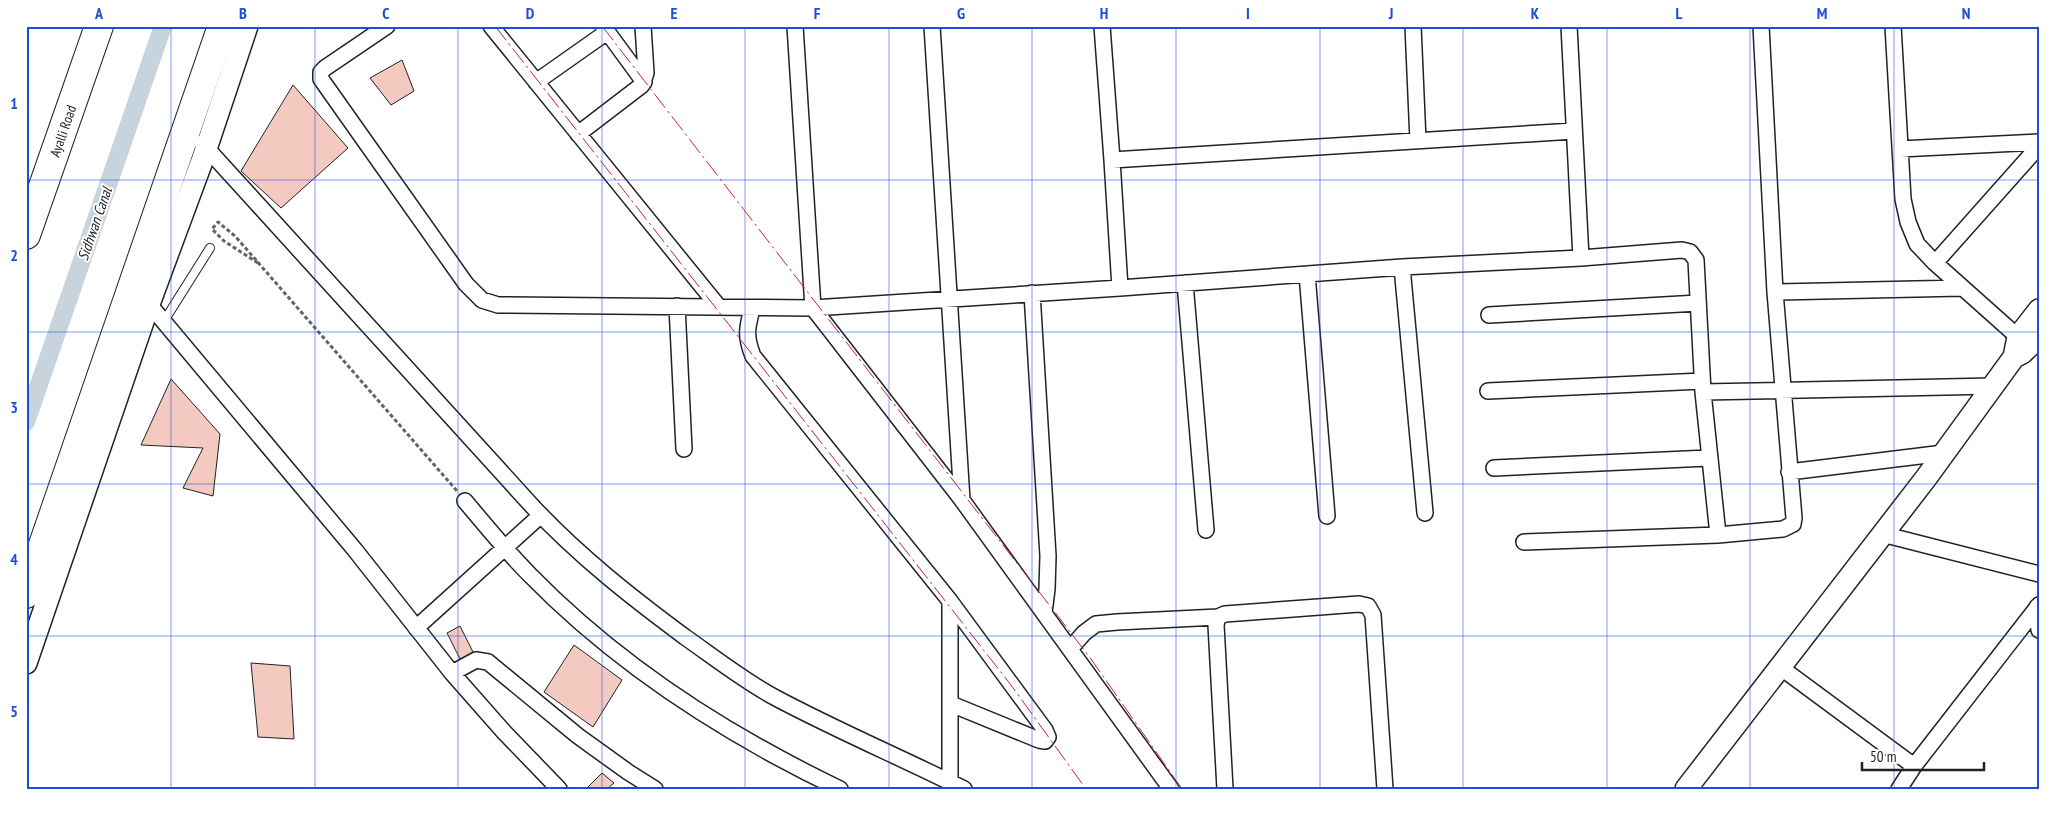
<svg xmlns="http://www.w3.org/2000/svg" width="2065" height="815" font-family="'PT Sans Narrow',sans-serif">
<rect width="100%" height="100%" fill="#fff"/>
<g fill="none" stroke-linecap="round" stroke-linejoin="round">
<path stroke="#c7d3dd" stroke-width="18" d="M26,422L163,26"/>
</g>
<path fill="#f3c9c0" stroke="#222" d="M402,60L414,91L391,105L370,78Z
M293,85L348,148L281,208L241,171Z
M171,379L220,434L213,496L183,488L203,448L141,445Z
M460,626L475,656L461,661L447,633Z
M574,645L622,680L593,727L544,692Z
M251,663L290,666L294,739L258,737Z
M602,773L614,783L607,789H586Z"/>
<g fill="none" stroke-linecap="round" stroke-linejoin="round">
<defs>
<path id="lane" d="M164,321L210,248"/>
<path id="street" d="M387,26L325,68L321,72V79L466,284L482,300L498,305L813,308L1120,288L1112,160L1574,131
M491,26L718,306
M603,26L644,82
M795,26L813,308L962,500L1171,789
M932,26L962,500
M1102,26L1112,160
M1413,26L1418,141
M1569,26L1581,258L1682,250L1690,252L1696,260L1703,392L1718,535
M1893,26L1903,199L1908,222L1917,244L1935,263L2018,337
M536,82L607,32
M578,134L642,85L646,73L643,26
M202,143L533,507C579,556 631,597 685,637C715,658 744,681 776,698C838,731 902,758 964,789
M1900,149L2039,142
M1935,263L2039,146
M1402,267L1425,513
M1307,274L1327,516
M1185,283L1206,530
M1120,288L1402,267L1581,258
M1775,292L1962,288
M1032,293L1048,556L1047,589L1044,613
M149,304L355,550L452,673L504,732L559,789
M677,306L684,449
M752,309C747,328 745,336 753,356L950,601L1045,730L1048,737L1045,741L1039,740L951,704
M1489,315L1698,303
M1488,391L1702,381
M1703,392L1993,386
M1494,468L1708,458
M1789,472L1944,453
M465,501C486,526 507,552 530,575C618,665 727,735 840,789
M1882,534L2039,574
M1524,542L1718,535L1783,529L1793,524L1794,518L1775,292L1761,26
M950,601V782
M2037,607L2039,630
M416,628L541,515
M1070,649L1084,633L1096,624L1117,622L1218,617
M1780,667L1914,766
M452,673L476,660L488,662L578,736L628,772L655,789
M1225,789L1216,625L1218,617L1225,614L1359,604L1368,606L1373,615L1385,789
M1899,789L1914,766L2039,605"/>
<path id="secondary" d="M2014,357L2022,353L2039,337
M26,663L149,304L202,161L247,26
M1686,789L1926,478L2014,357L2018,337L2039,310"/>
<path id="highway" d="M26,235L99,26
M26,594L222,26"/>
</defs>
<use href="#lane" stroke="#222" stroke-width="10"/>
<use href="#street" stroke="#222" stroke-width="18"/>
<use href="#secondary" stroke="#222" stroke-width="24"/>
<use href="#highway" stroke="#222" stroke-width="30"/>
<path stroke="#646464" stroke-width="3" stroke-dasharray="4 2.5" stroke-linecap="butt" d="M258,263L224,241L212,229L218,222L235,236L457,491"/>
<use href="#lane" stroke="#fff" stroke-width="8"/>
<use href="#street" stroke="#fff" stroke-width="15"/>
<use href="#secondary" stroke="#fff" stroke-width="21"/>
<use href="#highway" stroke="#fff" stroke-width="28"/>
<path stroke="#c62828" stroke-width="1" stroke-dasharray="18 4 2.5 4" stroke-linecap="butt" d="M495,26L1011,685L1086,789
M602,26L1091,659L1182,789"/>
</g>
<path fill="none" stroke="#1d4ed8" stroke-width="1" stroke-opacity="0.55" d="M171,26V789M315,26V789M458,26V789M602,26V789M745,26V789M889,26V789M1032,26V789M1176,26V789M1320,26V789M1463,26V789M1607,26V789M1750,26V789M1894,26V789M26,180H2039M26,332H2039M26,484H2039M26,636H2039"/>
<g text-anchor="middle" stroke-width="4" stroke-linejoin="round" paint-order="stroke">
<g font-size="14" fill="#222" stroke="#fff">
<text transform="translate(63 131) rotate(-71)" y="5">Ayalli Road</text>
</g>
<g font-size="15" font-style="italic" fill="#222" stroke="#fff">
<text transform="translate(95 224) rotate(-71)" y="5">Sidhwan Canal</text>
</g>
</g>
<rect width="2065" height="815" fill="none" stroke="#ffffff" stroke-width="55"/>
<path d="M1862 762v8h122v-8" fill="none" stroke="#222222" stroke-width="2.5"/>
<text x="1870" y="762" font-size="15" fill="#222222" stroke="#ffffff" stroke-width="4" paint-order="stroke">50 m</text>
<rect x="28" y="28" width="2010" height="760" fill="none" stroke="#1d4ed8" stroke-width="2"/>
<g font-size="16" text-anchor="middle" font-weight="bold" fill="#1d4ed8">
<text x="99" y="19">A</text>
<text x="243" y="19">B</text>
<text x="386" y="19">C</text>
<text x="530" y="19">D</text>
<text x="674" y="19">E</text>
<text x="817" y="19">F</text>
<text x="961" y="19">G</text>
<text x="1104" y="19">H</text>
<text x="1248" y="19">I</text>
<text x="1391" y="19">J</text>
<text x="1535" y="19">K</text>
<text x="1679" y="19">L</text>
<text x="1822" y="19">M</text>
<text x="1966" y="19">N</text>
<text x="14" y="109">1</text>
<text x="14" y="261">2</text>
<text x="14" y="413">3</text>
<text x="14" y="565">4</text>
<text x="14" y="717">5</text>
</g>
</svg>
